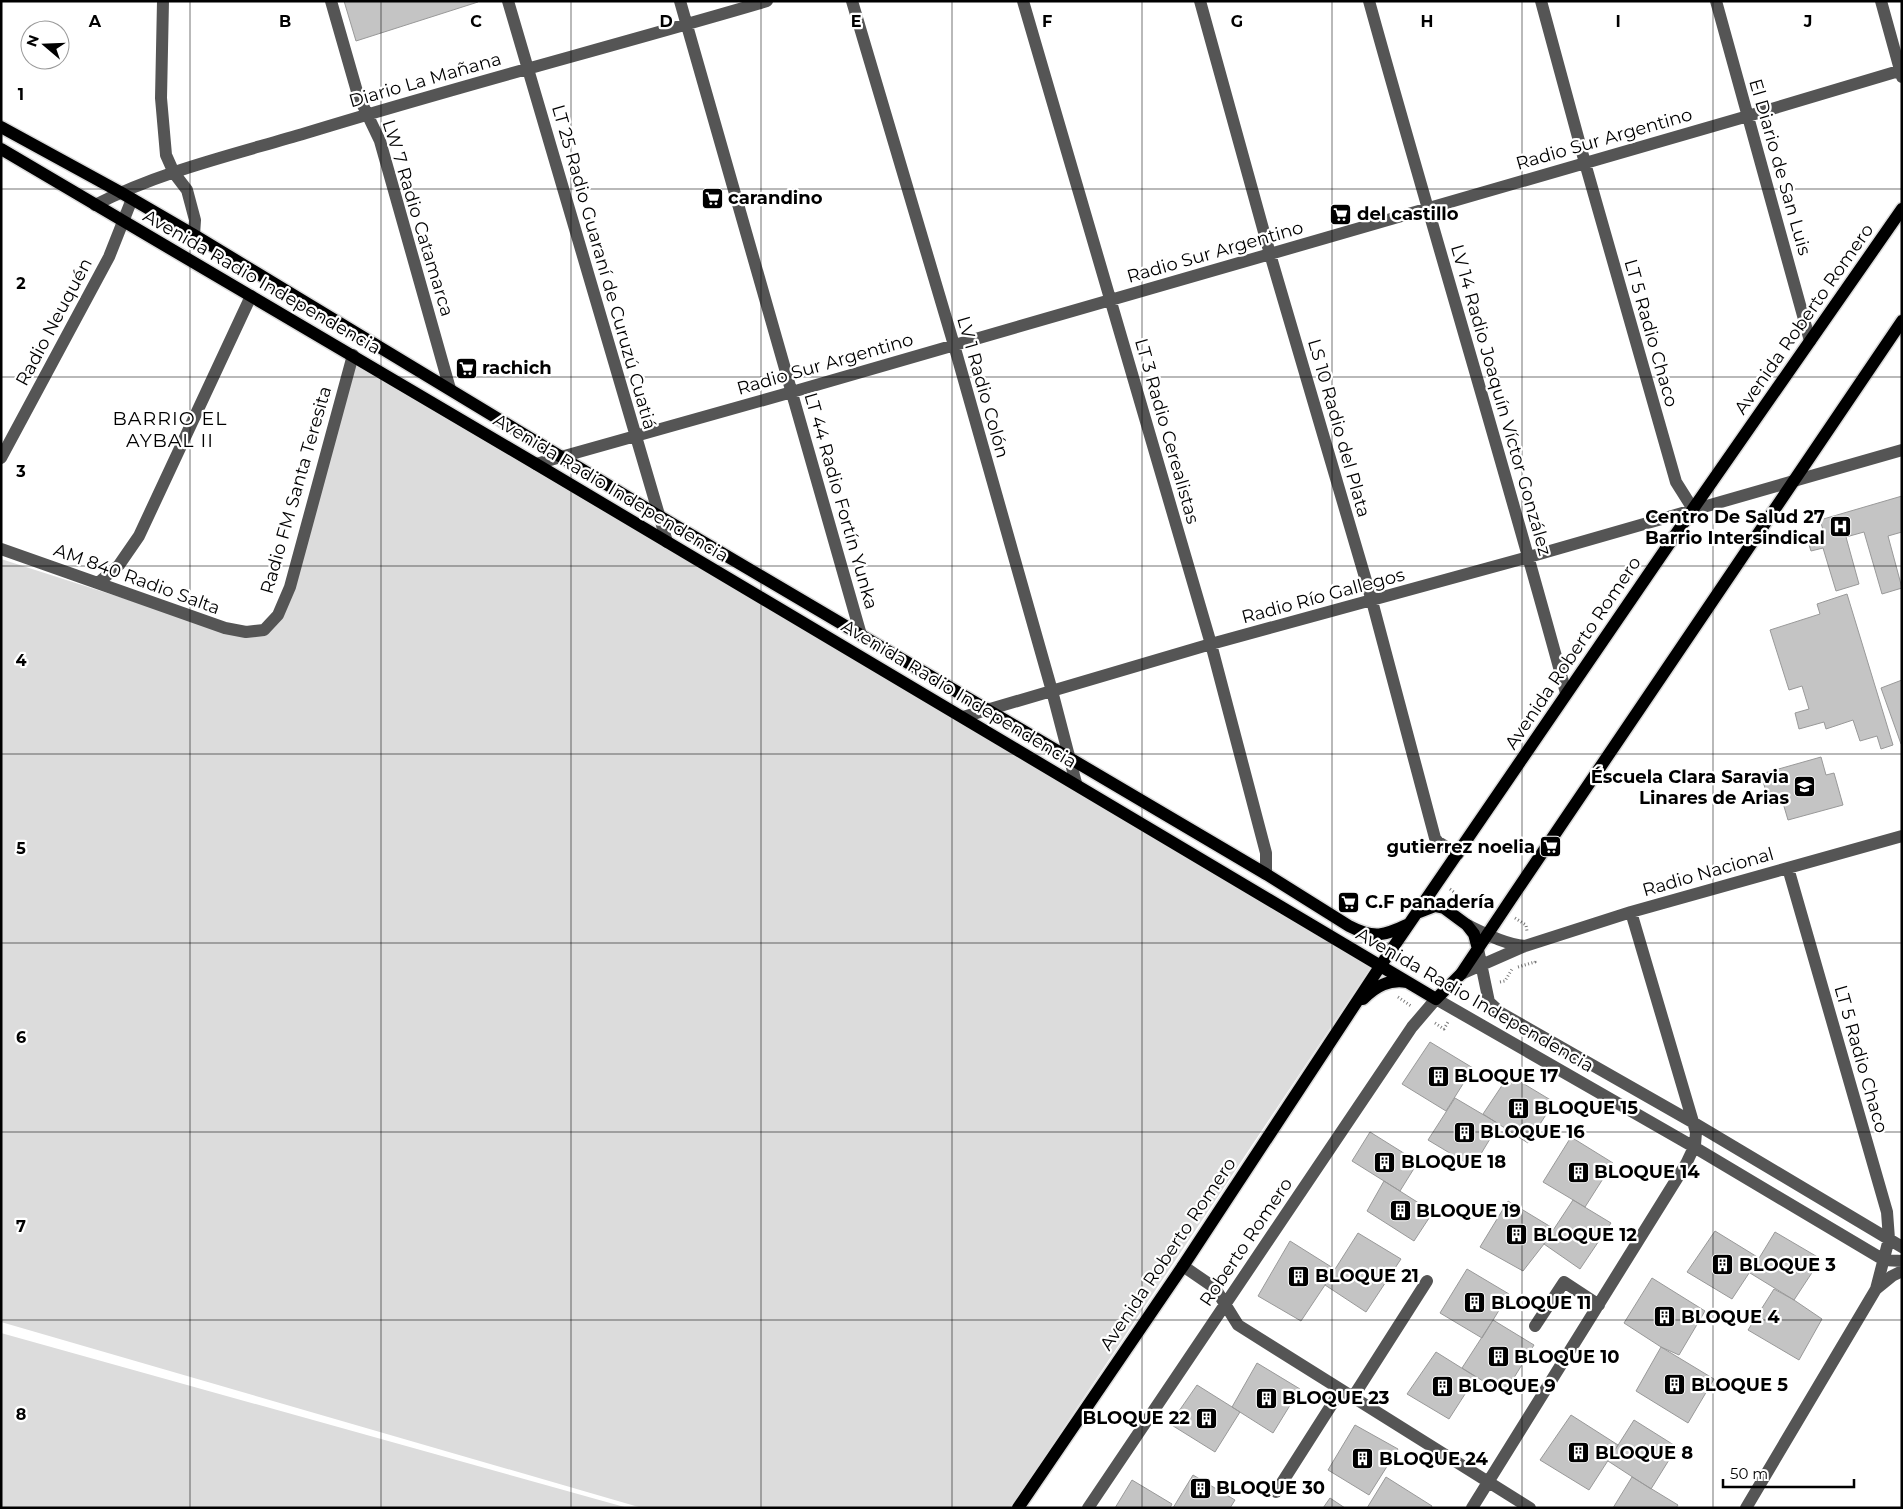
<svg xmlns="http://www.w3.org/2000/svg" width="1903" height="1509" font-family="Montserrat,sans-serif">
<rect width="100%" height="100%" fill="#fff"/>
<path fill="#dcdcdc" d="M354,360L1371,967L1010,1508H642L1,1322V559L222,630L244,635L281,616Z
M1,1333L628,1508H1Z"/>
<path fill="#c4c4c4" stroke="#999" d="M344,1H478V2L356,41Z
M1902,496V532L1888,536L1902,588L1882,594L1864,532L1846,537L1859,584L1836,591L1823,548L1811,551L1807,538L1824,533L1820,520Z
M1847,594L1893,745L1881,749L1877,736L1860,741L1853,720L1826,729L1824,722L1799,729L1795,713L1809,709L1802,686L1789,690L1770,630L1820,614L1817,604Z
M1902,680V744H1901L1881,688Z
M1821,757L1826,775L1834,773L1843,805L1788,820L1783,803L1770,806L1761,774Z
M1430,1042L1473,1068L1446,1111L1402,1084Z
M1509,1075L1554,1102L1528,1143L1483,1114Z
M1455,1098L1499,1124L1473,1167L1428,1140Z
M1370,1132L1418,1162L1400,1191L1352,1161Z
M1571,1137L1613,1163L1585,1207L1543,1182Z
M1384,1181L1433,1212L1414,1241L1367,1211Z
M1573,1200L1611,1223L1580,1269L1544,1244Z
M1508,1201L1551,1227L1544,1244L1523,1271L1480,1247Z
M1715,1231L1759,1258L1732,1299L1687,1272Z
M1775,1232L1821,1259L1794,1300L1750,1273Z
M1358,1233L1401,1259L1366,1312L1325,1285Z
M1290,1241L1333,1268L1325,1285L1301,1321L1258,1296Z
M1467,1269L1509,1294L1482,1338L1440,1313Z
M1652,1278L1705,1311L1679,1355L1661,1347L1624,1323Z
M1774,1289L1794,1300L1822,1319L1799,1360L1748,1330Z
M1493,1320L1534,1345L1504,1394L1462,1368Z
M1661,1347L1714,1379L1688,1423L1636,1391Z
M1436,1352L1476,1377L1449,1419L1407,1394Z
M1257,1363L1300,1389L1273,1433L1232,1407Z
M1197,1385L1240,1412L1215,1452L1170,1424Z
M1571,1415L1618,1445L1589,1490L1540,1460Z
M1634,1420L1677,1447L1651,1489L1608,1461Z
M1355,1425L1398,1449L1369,1495L1328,1470Z
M1193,1475L1235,1500L1230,1508H1173Z
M1386,1477L1432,1506L1431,1508H1367Z
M1632,1477L1678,1505L1676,1508H1613Z
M1132,1480L1172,1504L1170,1508H1115Z
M1330,1498L1345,1508H1323Z"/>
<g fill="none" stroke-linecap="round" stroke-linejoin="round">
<defs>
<path id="major" d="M1,127L120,192L194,235L659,516L1266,874L1349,926C1374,939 1384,936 1409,924
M1,149L536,464L1436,999L1461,974L1511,899L1902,321
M1417,913L1435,906L1444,908L1467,925L1474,934L1478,949
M1363,999C1376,986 1389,979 1407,982
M1018,1508L1183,1266L1381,965L1693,509L1902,209"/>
</defs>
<use href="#major" stroke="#dbdbdb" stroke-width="15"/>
<path stroke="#777" stroke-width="3" stroke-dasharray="1 2.5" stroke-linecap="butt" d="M1450,889L1465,901L1488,903L1492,906
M1515,918L1526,925L1527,931
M1518,967L1535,962L1534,959
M1500,982L1505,981L1512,969
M1398,997L1411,1006
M1435,1023L1444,1029L1448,1022"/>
<path stroke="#555" stroke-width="12" d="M163,1L161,98L166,155L174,173L187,190L195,220L194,235
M331,1L358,95L380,141L450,389
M508,1L667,542
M680,1L861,635
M852,1L954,345L1052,691L1076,783
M1023,1L1211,644L1266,853V874
M1200,1L1270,254L1372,601L1435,838L1438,842L1458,854
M1369,1C1433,232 1503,461 1566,693
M1541,1L1585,163L1676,482L1693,509
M1716,1L1810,341
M1881,1L1902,77
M95,205C161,171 236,154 306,133C459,86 614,46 767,1
M1,458L109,257L132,199
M536,464L792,392L1748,116L1902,70
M1,549L225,628L246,632L264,630L278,615L290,587L353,355
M98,583L119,565L139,536L251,296
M963,717L1211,644L1529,557L1902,450
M1788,868L1887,1212L1889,1239L1876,1289
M1467,925C1486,934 1504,944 1525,946
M1478,949L1489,1002L1501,1013L1694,1123L1902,1247
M1461,974L1525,946L1631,912L1902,836
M1183,1266L1215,1288L1238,1325L1530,1508
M1535,1326L1564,1282L1599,1305
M1353,1397L1427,1281
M1276,1492L1341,1390
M1088,1508L1412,1027L1436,999L1694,1147L1884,1260L1902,1261
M1472,1508L1686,1164L1695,1145L1696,1132L1631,912
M1746,1508L1876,1289L1892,1276L1902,1271"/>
<use href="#major" stroke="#000" stroke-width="12"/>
</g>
<path fill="none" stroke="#000" stroke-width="1" stroke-opacity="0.55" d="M190,1V1508M381,1V1508M571,1V1508M761,1V1508M952,1V1508M1142,1V1508M1332,1V1508M1522,1V1508M1713,1V1508M1,189H1902M1,377H1902M1,566H1902M1,754H1902M1,943H1902M1,1132H1902M1,1320H1902"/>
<defs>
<symbol id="supermarket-square" viewBox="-11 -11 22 22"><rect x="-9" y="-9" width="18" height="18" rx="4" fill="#000" stroke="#fff"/><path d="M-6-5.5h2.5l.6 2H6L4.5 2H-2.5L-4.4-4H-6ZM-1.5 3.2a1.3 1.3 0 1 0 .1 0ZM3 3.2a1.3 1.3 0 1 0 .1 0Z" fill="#fff"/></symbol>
<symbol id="hospital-square" viewBox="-11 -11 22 22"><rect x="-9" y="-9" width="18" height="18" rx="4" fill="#000" stroke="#fff"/><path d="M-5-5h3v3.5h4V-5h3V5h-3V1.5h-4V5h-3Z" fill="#fff"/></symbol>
<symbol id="school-square" viewBox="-11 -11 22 22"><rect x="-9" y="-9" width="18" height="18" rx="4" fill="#000" stroke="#fff"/><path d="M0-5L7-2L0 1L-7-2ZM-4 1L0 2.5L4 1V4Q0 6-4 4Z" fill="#fff"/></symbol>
<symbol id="building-square" viewBox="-11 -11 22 22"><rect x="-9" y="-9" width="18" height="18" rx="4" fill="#000" stroke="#fff"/><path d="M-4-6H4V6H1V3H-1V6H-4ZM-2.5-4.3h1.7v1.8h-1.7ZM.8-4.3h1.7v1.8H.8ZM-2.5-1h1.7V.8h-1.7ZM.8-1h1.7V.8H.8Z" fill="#fff"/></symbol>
</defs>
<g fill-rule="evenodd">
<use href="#supermarket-square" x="700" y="186" width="25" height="25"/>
<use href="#supermarket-square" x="1328" y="202" width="25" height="25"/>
<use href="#supermarket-square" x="454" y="356" width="25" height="25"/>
<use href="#hospital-square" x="1828" y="514" width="25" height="25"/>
<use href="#school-square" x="1792" y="774" width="25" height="25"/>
<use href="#supermarket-square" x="1538" y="834" width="25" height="25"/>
<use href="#supermarket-square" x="1336" y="890" width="25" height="25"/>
<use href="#building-square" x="1426" y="1064" width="25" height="25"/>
<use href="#building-square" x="1506" y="1096" width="25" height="25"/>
<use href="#building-square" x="1452" y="1120" width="25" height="25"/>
<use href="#building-square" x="1372" y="1150" width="25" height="25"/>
<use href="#building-square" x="1566" y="1160" width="25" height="25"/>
<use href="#building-square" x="1388" y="1198" width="25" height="25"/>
<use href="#building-square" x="1504" y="1222" width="25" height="25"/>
<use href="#building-square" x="1710" y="1252" width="25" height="25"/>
<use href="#building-square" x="1286" y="1264" width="25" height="25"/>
<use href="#building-square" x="1462" y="1290" width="25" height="25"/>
<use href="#building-square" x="1652" y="1304" width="25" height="25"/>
<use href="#building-square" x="1486" y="1344" width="25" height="25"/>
<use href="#building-square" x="1662" y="1372" width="25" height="25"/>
<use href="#building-square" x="1430" y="1374" width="25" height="25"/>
<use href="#building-square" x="1254" y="1386" width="25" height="25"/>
<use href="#building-square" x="1194" y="1406" width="25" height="25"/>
<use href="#building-square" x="1566" y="1440" width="25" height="25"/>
<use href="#building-square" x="1350" y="1446" width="25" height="25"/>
<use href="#building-square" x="1188" y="1476" width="25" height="25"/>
</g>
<g text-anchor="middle" stroke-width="4.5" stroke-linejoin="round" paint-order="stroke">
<g font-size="18" fill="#000" stroke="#fff">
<text transform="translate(425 80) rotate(-16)" y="6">Diario La Mañana</text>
<text transform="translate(1604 139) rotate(-16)" y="6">Radio Sur Argentino</text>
<text transform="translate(1780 167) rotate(74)" y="6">El Diario de San Luis</text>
<text transform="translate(418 218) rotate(73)" y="6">LW 7 Radio Catamarca</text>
<text transform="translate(1215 252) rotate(-16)" y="6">Radio Sur Argentino</text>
<text transform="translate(604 267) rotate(74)" y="6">LT 25 Radio Guaraní de Curuzú Cuatiá</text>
<text transform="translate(262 282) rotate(30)" y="6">Avenida Radio Independencia</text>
<text transform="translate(1804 319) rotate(-55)" y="6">Avenida Roberto Romero</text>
<text transform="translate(54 322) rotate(-62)" y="6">Radio Neuquén</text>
<text transform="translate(1651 333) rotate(74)" y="6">LT 5 Radio Chaco</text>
<text transform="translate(825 364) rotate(-16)" y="6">Radio Sur Argentino</text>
<text transform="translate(983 387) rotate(74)" y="6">LV 1 Radio Colón</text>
<text transform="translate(1501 400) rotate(74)" y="6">LV 14 Radio Joaquín Víctor González</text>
<text transform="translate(1339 428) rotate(74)" y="6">LS 10 Radio del Plata</text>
<text transform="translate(1167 431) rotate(74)" y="6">LT 3 Radio Cerealistas</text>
<text transform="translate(611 488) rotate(31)" y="6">Avenida Radio Independencia</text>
<text transform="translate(296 490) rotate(-74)" y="6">Radio FM Santa Teresita</text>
<text transform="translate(841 501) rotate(74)" y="6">LT 44 Radio Fortín Yunka</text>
<text transform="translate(137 579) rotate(20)" y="6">AM 840 Radio Salta</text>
<text transform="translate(1323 596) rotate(-15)" y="6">Radio Río Gallegos</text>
<text transform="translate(1573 653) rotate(-56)" y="6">Avenida Roberto Romero</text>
<text transform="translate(959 694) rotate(31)" y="6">Avenida Radio Independencia</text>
<text transform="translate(1708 872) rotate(-16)" y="6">Radio Nacional</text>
<text transform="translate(1475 1000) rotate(30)" y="6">Avenida Radio Independencia</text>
<text transform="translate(1861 1059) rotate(74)" y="6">LT 5 Radio Chaco</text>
<text transform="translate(1246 1242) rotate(-56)" y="6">Roberto Romero</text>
<text transform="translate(1168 1254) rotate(-56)" y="6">Avenida Roberto Romero</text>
</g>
<g font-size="18" font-weight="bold" fill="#000" stroke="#fff" text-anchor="start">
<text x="728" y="204">carandino</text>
<text x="1357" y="220">del castillo</text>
<text x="482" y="374">rachich</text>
<text x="1825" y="523" text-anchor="end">Centro De Salud 27<tspan x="1825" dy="21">Barrio Intersindical</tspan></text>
<text x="1789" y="783" text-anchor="end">Éscuela Clara Saravia<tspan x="1789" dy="21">Linares de Arias</tspan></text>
<text x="1535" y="853" text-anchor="end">gutierrez noelia</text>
<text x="1365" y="908">C.F panadería</text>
<text x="1454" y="1082">BLOQUE 17</text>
<text x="1534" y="1114">BLOQUE 15</text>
<text x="1480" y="1138">BLOQUE 16</text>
<text x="1401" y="1168">BLOQUE 18</text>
<text x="1594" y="1178">BLOQUE 14</text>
<text x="1416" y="1217">BLOQUE 19</text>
<text x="1533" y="1241">BLOQUE 12</text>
<text x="1739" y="1271">BLOQUE 3</text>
<text x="1315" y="1282">BLOQUE 21</text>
<text x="1491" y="1309">BLOQUE 11</text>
<text x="1681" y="1323">BLOQUE 4</text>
<text x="1514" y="1363">BLOQUE 10</text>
<text x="1691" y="1391">BLOQUE 5</text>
<text x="1458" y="1392">BLOQUE 9</text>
<text x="1282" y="1404">BLOQUE 23</text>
<text x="1190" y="1424" text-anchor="end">BLOQUE 22</text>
<text x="1595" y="1459">BLOQUE 8</text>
<text x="1379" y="1465">BLOQUE 24</text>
<text x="1216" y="1494">BLOQUE 30</text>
</g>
<g font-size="19" letter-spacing="1" fill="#000" stroke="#fff">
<text x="170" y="425">BARRIO EL<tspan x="170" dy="22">AYBAL II</tspan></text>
</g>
</g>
<g font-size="16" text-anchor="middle" font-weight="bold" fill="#000" stroke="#fff" stroke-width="4.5" stroke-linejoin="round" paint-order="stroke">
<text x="95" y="27">A</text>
<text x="285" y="27">B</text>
<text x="476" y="27">C</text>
<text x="666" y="27">D</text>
<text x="856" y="27">E</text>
<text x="1047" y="27">F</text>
<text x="1237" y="27">G</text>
<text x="1427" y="27">H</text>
<text x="1618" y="27">I</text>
<text x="1808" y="27">J</text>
<text x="21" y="100">1</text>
<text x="21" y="289">2</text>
<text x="21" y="477">3</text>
<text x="21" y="666">4</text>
<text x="21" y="854">5</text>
<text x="21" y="1043">6</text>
<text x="21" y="1232">7</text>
<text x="21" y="1420">8</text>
</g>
<rect width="1903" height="1509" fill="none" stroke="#000000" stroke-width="5"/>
<g transform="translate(45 45) rotate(289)"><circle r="24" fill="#ffffff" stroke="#999999"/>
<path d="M0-4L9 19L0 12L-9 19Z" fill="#000000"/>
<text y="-8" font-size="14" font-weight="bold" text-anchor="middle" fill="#000000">N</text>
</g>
<path d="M1723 1479v8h131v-8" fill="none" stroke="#000000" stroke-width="2.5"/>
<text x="1730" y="1479" font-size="15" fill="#000000" stroke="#ffffff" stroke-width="4" paint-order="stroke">50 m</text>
</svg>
